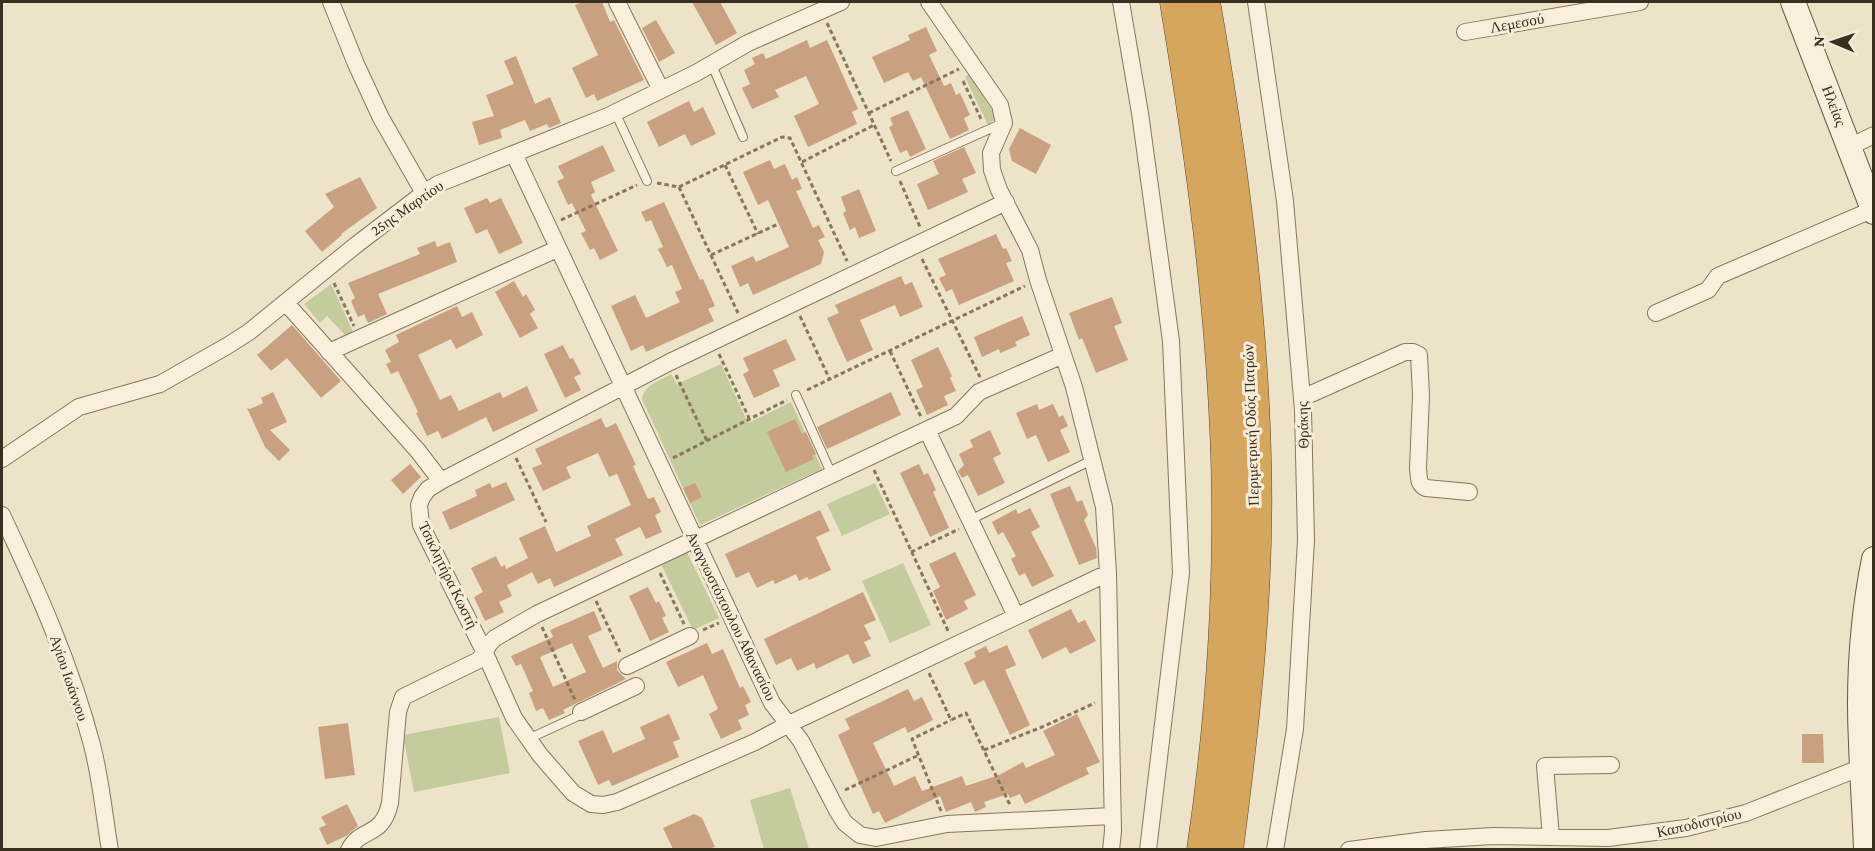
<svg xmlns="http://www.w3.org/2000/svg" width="1875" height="851" font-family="'Crimson Pro',serif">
<rect width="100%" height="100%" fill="#ede3c9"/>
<path fill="#c4cb9d" d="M969,74L995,115V119L988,125L965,77Z
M331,284L355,336L349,339L327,316L320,323L304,304Z
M721,364L748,423L791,402L822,469L700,525L642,399C644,385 660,381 671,374L677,384Z
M875,483L890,514L842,536L827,504Z
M687,552L719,618L693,630L661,564Z
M903,563L931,625L890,643L862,581Z
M499,717L510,773L414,792L403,735Z
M790,788L809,849H764L750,800Z"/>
<path fill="#c9a180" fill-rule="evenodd" d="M583,2H602L610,22L614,20L644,80L597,101L594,94L586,98L572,68L598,55L575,5Z
M692,2H720L737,33L716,45Z
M656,20L675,53L659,62L642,28Z
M926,27L937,51L929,55L944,86L951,83L956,95L960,93L970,115L964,118L969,130L950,139L921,77L913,81L908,72L884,83L872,57L910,40L908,35Z
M807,40L810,48L827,40L858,109L852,112L857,124L808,147L794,116L819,104L806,76L775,90L779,97L752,109L742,88L750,84L744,70L755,64L752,58L763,53L766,59Z
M516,56L535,104L550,97L561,123L549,128L547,124L530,131L525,120L500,130L502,138L479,145L472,122L494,116L486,95L514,84L504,61Z
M689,101L694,112L703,107L716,134L691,146L685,134L659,147L647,122Z
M908,110L926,149L910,157L907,150L900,153L889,127L893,125L890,118Z
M1020,128L1051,145L1036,174L1012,161L1009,149Z
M603,145L615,171L591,182L595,192L591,195L618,251L600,260L594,248L590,250L581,233L586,231L572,203L568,205L557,181L564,178L558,166Z
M964,147L976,173L962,179L968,192L928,210L917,184L939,174L933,161Z
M770,160L774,169L785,164L792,180L797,177L802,189L796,191L813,228L819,225L825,237L818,240L824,252L821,264L753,295L748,283L740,287L731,266L753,256L756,262L789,247L768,200L758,205L743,172Z
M360,177L377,208L341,234L342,235L322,252L305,231L334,207L325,194Z
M859,189L876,231L859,238L855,227L850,230L843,213L846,211L841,197Z
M487,198L490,203L501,198L523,243L499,254L487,229L476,234L464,208Z
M664,202L700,280L703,279L715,306L708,309L714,321L646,352L643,345L631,351L611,306L635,295L646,318L680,302L675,292L682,289L672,265L667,267L658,249L663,247L651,220L646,222L641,212Z
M996,234L1003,249L1006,248L1012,261L1006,263L1014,281L959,305L952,289L946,292L939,278L946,275L938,259Z
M435,241L437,247L450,242L457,262L378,294L387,314L368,323L364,314L358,317L351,301L355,298L348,283L420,254L417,248Z
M901,276L905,285L912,282L923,307L900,317L895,305L860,320L873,350L847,362L827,318L839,313L835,305Z
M514,281L523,297L526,294L535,310L530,314L538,328L520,338L495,292Z
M1112,297L1122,323L1114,326L1128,360L1096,373L1082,338L1079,340L1069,313Z
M457,306L462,317L472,312L483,335L456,349L451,339L418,355L440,400L451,395L459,411L500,392L503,398L527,386L538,411L493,432L486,417L442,439L438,431L427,436L416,413L418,412L398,371L391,374L386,364L391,362L385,350L399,342L396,335Z
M1022,316L1030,335L1015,342L1017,346L1000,353L999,349L982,357L974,337Z
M292,325L341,381L321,398L287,358L271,371L257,355Z
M786,339L796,360L773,370L780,386L754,398L743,374L749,371L743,358Z
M563,345L570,359L573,358L581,374L574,377L581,390L565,398L544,354Z
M938,347L952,376L950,378L956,391L944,396L948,405L927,415L916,390L923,387L911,360Z
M273,392L287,422L270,430L290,450L279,461L265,447L247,408L250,409L263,403L261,398Z
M891,392L901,415L827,449L817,427Z
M1037,404L1039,410L1053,404L1059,417L1063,415L1068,426L1060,430L1070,452L1048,462L1036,435L1027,439L1016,413Z
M601,418L606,428L616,423L636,465L633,466L648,499L654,497L661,512L655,515L662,532L646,539L640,527L615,539L623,555L554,587L550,578L538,584L532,572L507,585L512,596L499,602L504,612L485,621L474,597L483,592L471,568L496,556L501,567L505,565L506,569L528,558L519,538L545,526L556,552L591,536L587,526L631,505L617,474L609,477L598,453L566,467L571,478L543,491L532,468L542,464L535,449Z
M795,419L802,434L806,432L816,454L812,456L814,459L786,472L767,432Z
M990,430L1001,454L993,458L1005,483L978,496L968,475L962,478L958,471L964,465L959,454L973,447L970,440Z
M410,464L421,477L403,494L391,480Z
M919,464L924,475L928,473L936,490L933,492L949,528L930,537L900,473Z
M506,482L515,500L450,530L442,512L477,496L475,490L490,483L492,488Z
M695,483L702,497L690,503L683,488Z
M1070,486L1077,502L1082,500L1088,515L1084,520L1096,548L1097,558L1079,565L1050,494Z
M1030,508L1040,527L1031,532L1054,576L1032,587L1025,573L1019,576L1011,559L1016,556L1003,532L998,535L992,522L1016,509L1018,514Z
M820,510L830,531L816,537L831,570L809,580L807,577L799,581L796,574L775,584L773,580L757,588L749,572L736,578L725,554Z
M955,552L976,595L964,601L968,609L946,620L933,591L940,587L929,564Z
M648,587L656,603L659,601L666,616L662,618L669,632L650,641L629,596Z
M863,592L876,620L864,625L871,639L864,642L871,656L853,664L848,654L816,669L814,663L797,671L791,658L776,665L764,639Z
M1071,609L1078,623L1085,620L1096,641L1070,654L1066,647L1042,659L1028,630Z
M594,611L602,630L588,636L603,668L617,661V670L626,679L577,703L563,710L565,713L549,720L543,708L536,711L529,693L533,691L521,664L516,666L511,656L553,637L550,630ZM572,643L586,672L553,687L540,657Z
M707,643L712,654L723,649L740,688L743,686L751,702L745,705L749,715L738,720L742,729L721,739L709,714L718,709L703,675L678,687L666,662Z
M1007,645L1016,665L1005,670L1030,725L1010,735L984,680L974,685L964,663L976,657L974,652L986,646L989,653Z
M908,689L914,701L922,697L933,720L908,733L905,727L873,743L894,786L915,776L922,791L962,776L966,786L999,775L1023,762L1026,768L1055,755L1043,731L1077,714L1100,762L1086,768L1089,774L1025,804L1020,794L1010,798L1008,794L984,802L986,807L975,812L971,802L946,812L940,796L885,823L879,811L873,814L838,735L850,729L845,719Z
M669,714L680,739L673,742L679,757L612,786L609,780L598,785L578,741L603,730L613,753L645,739L640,727Z
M348,723L355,775L325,779L318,727Z
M1802,734H1823L1824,763H1802Z
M347,804L358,826L346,836L327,845L319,828L326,825L321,817Z
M694,814L702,818L715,847L708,849H673L663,828Z"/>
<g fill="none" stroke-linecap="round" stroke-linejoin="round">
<defs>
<path id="lane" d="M712,65L743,137
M615,112L647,181
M896,171L1003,123
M796,395L832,475
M971,522L978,516L1092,460
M528,739L576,717L581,712"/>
<path id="street" d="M331,2L356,64L381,118L424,193
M617,2L661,90
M929,2L1000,105L1004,123L991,153L992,170L999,190L1030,250L1038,280L1074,387L1104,507L1108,573L1113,831L1111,850
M1121,2L1140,113L1171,341L1181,573L1148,850
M1256,2L1285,201L1303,410L1306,540L1295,729L1275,850
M1465,32L1640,2
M1849,147L1874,135
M514,154L772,703L801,741L838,812L845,823L860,835L876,838L947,824L1112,816
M286,303L418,451L441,481L428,489L422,497L419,505L421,525L484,651L514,718L540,755L573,793L591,804L603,805L617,802L755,742L789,724L1108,573
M1656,313L1708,290L1718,276L1874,209
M329,352L557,249
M1302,398L1405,352H1413L1419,355L1421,395L1418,468C1419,477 1418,485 1426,488L1469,492
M927,430L1016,616
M2,459L79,407L160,384L227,346L249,332L356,245L424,193L438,184L608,116L696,73L748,43L841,2
M441,481L670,362L1006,202
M2,515C37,589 71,665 92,745C101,779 104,815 110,850
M627,666L690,636
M581,712L636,686
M1551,837L1545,766L1611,765
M349,850C361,826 382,839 390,803L398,712L403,697L479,660L490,643L495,638L537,614L956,416L979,392L1063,355
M1349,850L1426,840L1493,836L1608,838L1686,828L1746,813L1862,767"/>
<path id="secondary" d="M1793,2L1874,212
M1866,850C1865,814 1862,779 1861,743C1858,682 1862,619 1874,559"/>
<path id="highway" d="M1176,2C1201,151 1222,304 1227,456C1231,587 1222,720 1203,850
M1204,2C1230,151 1251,304 1255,456C1259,588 1244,719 1227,850"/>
</defs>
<use href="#lane" stroke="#88765e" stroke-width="10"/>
<use href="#street" stroke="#88765e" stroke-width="18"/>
<use href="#secondary" stroke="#6a5741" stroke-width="26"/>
<use href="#highway" stroke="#574432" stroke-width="33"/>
<path stroke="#88765e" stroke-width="3" stroke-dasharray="4.5 3" stroke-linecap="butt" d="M827,23L891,161
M963,81L982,121
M869,113L959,69
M802,162L874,125
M725,165L758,234
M900,181L920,227
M657,183L679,187L782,137L790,138L847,261
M679,187L738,313
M561,220L637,185
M711,255L778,224
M922,259L980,377
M334,283L354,326
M800,316L830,380
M890,351L921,417
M719,354L749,418
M676,375L707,441
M807,390L1025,286
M516,458L546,522
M673,458L787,400
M874,470L949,633
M911,552L959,529
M660,573L684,624
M596,601L620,652
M542,627L575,700
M703,630L719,623
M929,673L951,720L966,713L1010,805
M984,750L1042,727L1095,703
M845,790L919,755
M941,811L912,739L951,720"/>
<use href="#lane" stroke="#f8f0dc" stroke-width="8"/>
<use href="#street" stroke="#f8f0dc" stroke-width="16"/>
<use href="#secondary" stroke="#f8f0dc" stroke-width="24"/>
<use href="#highway" stroke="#d7a65e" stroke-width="32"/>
</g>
<g text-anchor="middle" stroke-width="6" stroke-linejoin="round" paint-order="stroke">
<g font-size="15" fill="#3a2e21" stroke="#f5edd8">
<text transform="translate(1517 23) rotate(-10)" y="5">Λεμεσού</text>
<text transform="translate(1834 106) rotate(69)" y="5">Ηλείας</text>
<text transform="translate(407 208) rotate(-35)" y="5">25ης Μαρτίου</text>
<text transform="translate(1251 425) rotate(-92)" y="5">Περιμετρική Οδός Πατρών</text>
<text transform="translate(1303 425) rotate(-92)" y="5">Θράκης</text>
<text transform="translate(448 575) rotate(64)" y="5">Τσικλητήρα Κωστή</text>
<text transform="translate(731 616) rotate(64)" y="5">Αναγνωστόπουλου Αθανασίου</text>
<text transform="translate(69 678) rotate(71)" y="5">Αγίου Ιωάννου</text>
<text transform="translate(1699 823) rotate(-13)" y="5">Καποδιστρίου</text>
</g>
</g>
<rect width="1875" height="851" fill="none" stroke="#3a2e21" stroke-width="6"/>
<g transform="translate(1833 42) rotate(272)" stroke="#f5edd8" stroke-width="4.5" paint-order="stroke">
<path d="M0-4.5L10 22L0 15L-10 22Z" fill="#3a2e21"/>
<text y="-9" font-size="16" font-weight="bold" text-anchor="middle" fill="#3a2e21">N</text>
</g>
</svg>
